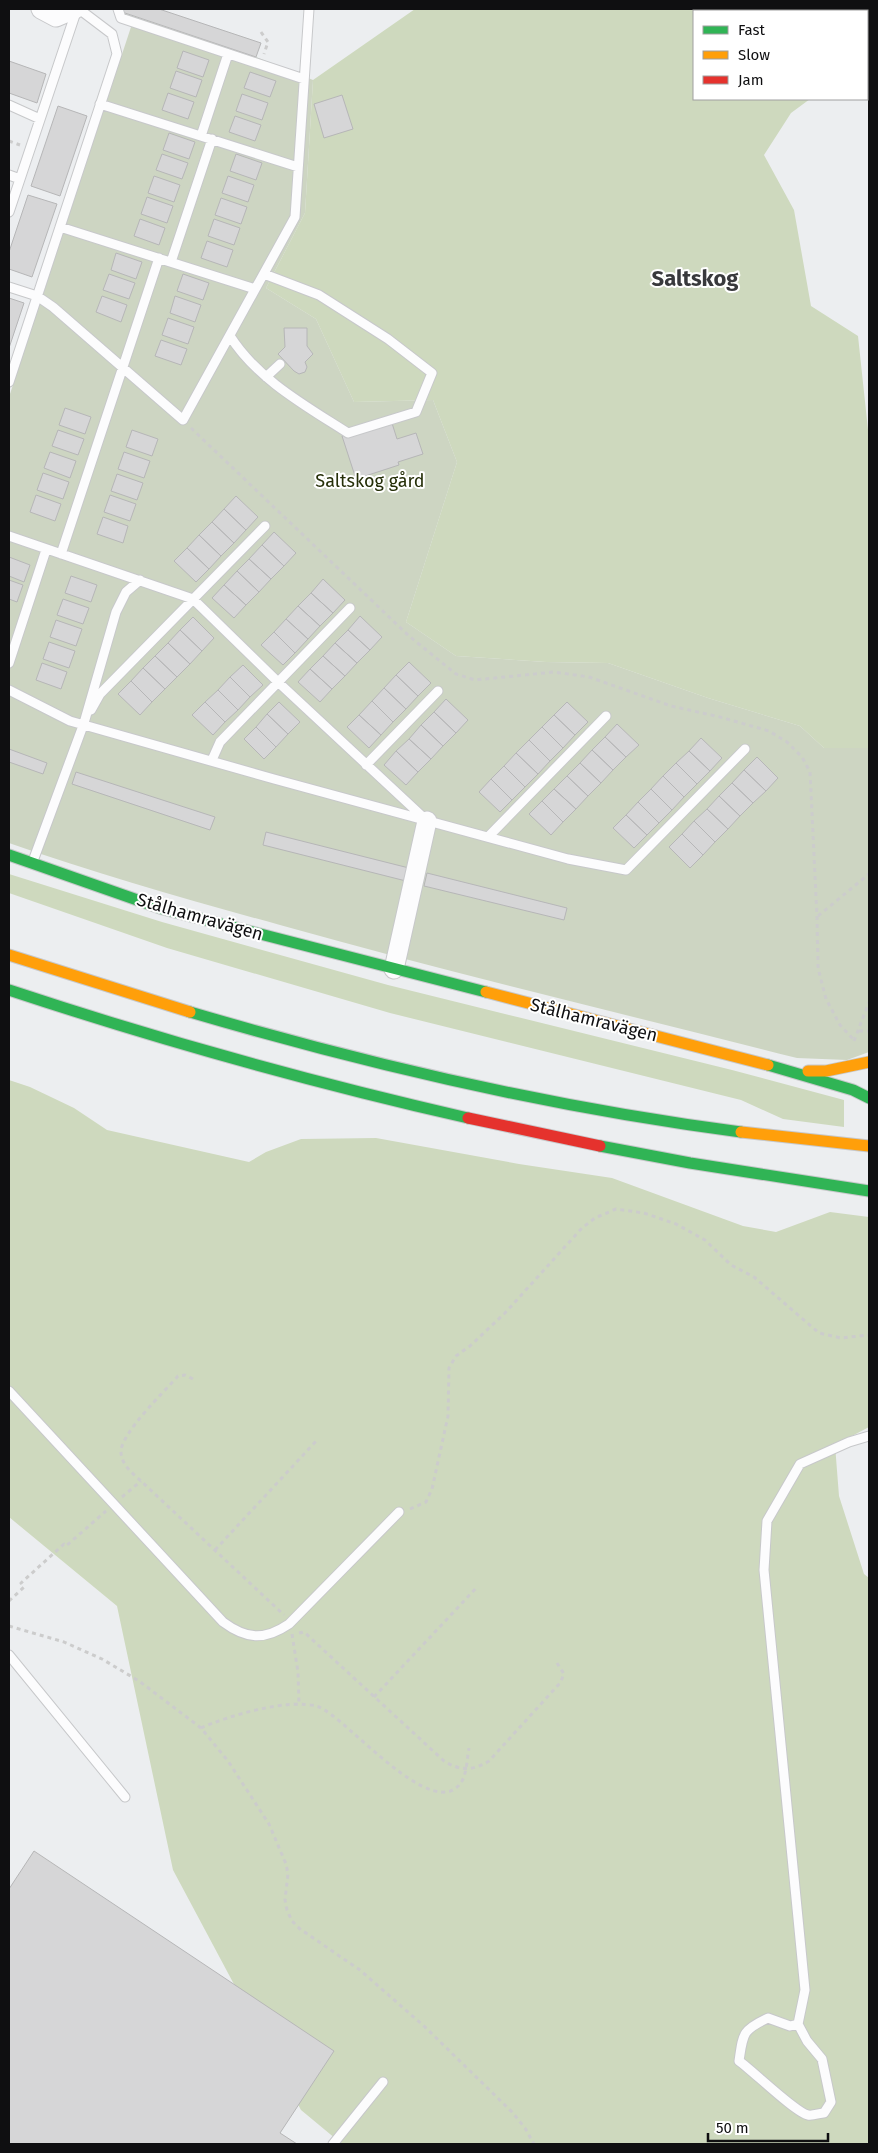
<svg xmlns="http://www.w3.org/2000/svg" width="878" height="2153" font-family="'Fira Sans',sans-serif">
<rect width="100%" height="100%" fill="#eceef0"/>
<path fill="#cdd5c2" d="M122,12L256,57L313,80L305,213L266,288L316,319L354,402L433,400L457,462L406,622L456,656L546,662L608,663L708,698L800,726L824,748H869V1052L847,1060L797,1058C624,1014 451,973 280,925C189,900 98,874 9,843V397L131,27Z"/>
<path fill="#ced9be" d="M415,9H852V11H694V99H810L791,113L764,155L794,210L811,306L858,336L869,439V748H824L800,726L708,698L608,663L546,662L456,656L406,622L457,462L433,400L354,402L316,319L266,288L305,213L313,80Z
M9,874L162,922L388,985L732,1070L844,1100V1127L783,1119L741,1100L390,1013L167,948L9,893Z
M9,1080L30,1087L74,1108L107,1130L249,1162L266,1152L301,1139L376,1138L519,1164L612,1178L743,1226L776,1232L830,1212L869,1217V1427L835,1445L839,1496L864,1574L869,1578V2144H342L301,2110L173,1870L117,1606L9,1517Z"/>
<path fill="#d6d6d7" stroke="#b6b6b7" d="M124,9H159L261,43L256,57L122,12Z
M183,51L209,60L203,77L177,68Z
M9,61L46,74L37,103L9,93Z
M176,71L202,80L196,97L170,88Z
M250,72L276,81L270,97L244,88Z
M168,93L194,102L188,119L162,110Z
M242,94L268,103L262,120L236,111Z
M342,95L353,129L324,138L314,104Z
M58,106L87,116L60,196L31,186Z
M235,116L261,125L255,141L229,132Z
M169,133L195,142L189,159L163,150Z
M162,154L188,163L182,179L156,170Z
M236,154L262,163L256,180L230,171Z
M154,176L180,185L174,202L148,193Z
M228,176L254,185L248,202L222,193Z
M28,195L57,204L32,277L9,269V252Z
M147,197L173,206L167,223L141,214Z
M221,198L247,207L241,224L215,215Z
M140,219L165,228L159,245L134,236Z
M214,219L240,228L234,245L208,236Z
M207,241L233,250L227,267L201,258Z
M116,253L142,262L136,279L111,270Z
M109,274L135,283L129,299L103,290Z
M183,274L209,283L203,300L177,291Z
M102,296L127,305L121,322L96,312Z
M175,296L201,305L195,322L170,313Z
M9,298L24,303L9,348Z
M168,318L194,327L188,344L162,335Z
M284,328H307V346L313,354L305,362L307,367L305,372L299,374L294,371L278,354L285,347Z
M161,340L187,349L181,365L155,356Z
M65,408L91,417L85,434L59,425Z
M391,420L397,439L416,433L423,454L398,462L399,465L356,479L342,436Z
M58,430L84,439L78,455L52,446Z
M132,430L158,439L152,456L126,447Z
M50,452L76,461L70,478L44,468Z
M124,452L150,461L144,478L118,469Z
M43,473L69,482L63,499L37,490Z
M117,474L143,483L137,500L111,491Z
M36,495L61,504L55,521L30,512Z
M110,495L136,504L130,521L104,512Z
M236,496L258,517L246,530L224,509Z
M224,509L246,530L234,543L212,522Z
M103,517L128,526L123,543L97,534Z
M212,522L234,543L221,556L199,535Z
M274,532L296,553L284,566L262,545Z
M199,535L221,556L209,569L187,548Z
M262,545L284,566L271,579L249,559Z
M187,548L209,569L196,582L174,561Z
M9,557L30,565L24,582L9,576Z
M249,559L271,579L259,592L237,571Z
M237,571L259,592L246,605L224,585Z
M71,576L97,585L91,602L65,593Z
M323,579L345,600L333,613L311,593Z
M9,580L23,585L17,602L9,599Z
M224,585L246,605L234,618L212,598Z
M311,593L333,613L320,626L298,606Z
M63,599L89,608L83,624L57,615Z
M298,606L320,626L308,639L286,619Z
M360,616L382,637L370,650L348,630Z
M193,617L214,638L202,651L180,630Z
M286,619L308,639L295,653L274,632Z
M56,620L82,629L76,646L50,637Z
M180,630L202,651L190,664L168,643Z
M348,630L370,650L357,663L335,643Z
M274,632L295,653L283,665L261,645Z
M49,642L75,651L69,668L43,659Z
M168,643L190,664L177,677L155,656Z
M335,643L357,663L345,676L323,656Z
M155,656L177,677L165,689L143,668Z
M323,656L345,676L332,689L310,669Z
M409,662L431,683L418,696L396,675Z
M42,663L67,672L61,689L36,680Z
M243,665L263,685L250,697L230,677Z
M143,668L165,689L152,702L131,681Z
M310,669L332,689L320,702L298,682Z
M396,675L418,696L406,709L384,688Z
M230,677L250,697L238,710L218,690Z
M131,681L152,702L140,715L118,694Z
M384,688L406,709L393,722L372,701Z
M218,690L238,710L225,722L205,702Z
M446,699L468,720L456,733L434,712Z
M372,701L393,722L381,735L359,715Z
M205,702L225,722L213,735L192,715Z
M279,702L300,722L288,734L267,714Z
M567,702L588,722L575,735L554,715Z
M434,712L456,733L443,746L421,725Z
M267,714L288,734L276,747L256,727Z
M359,715L381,735L369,748L347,727Z
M554,715L575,735L563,748L542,727Z
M617,724L639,745L626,757L605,737Z
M421,725L443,746L431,759L409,739Z
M256,727L276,747L264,759L244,739Z
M542,727L563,748L550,761L529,740Z
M605,737L626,757L613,770L592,750Z
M701,738L722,758L710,771L689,751Z
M409,739L431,759L418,772L396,751Z
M529,740L550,761L538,774L516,753Z
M9,749L47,763L43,774L9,762Z
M592,750L613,770L601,783L580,763Z
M396,751L418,772L406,785L384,765Z
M689,751L710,771L697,784L676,763Z
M516,753L538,774L525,787L504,766Z
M757,757L778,778L766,791L744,770Z
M580,763L601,783L588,796L567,776Z
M676,763L697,784L684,797L663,776Z
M504,766L525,787L512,800L491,779Z
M744,770L766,791L753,803L732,783Z
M76,772L215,817L210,830L72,784Z
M567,776L588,796L576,809L554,789Z
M663,776L684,797L672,810L651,789Z
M491,779L512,800L500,812L479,792Z
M732,783L753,803L740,816L719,796Z
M554,789L576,809L563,822L542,801Z
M651,789L672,810L659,823L638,802Z
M719,796L740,816L728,829L707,809Z
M542,801L563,822L551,835L529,814Z
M638,802L659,823L647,835L626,815Z
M707,809L728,829L715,842L694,821Z
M626,815L647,835L634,848L613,828Z
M694,821L715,842L703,855L682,834Z
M266,832L409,868L406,881L263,845Z
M682,834L703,855L690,868L669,847Z
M427,873L567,908L564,920L424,886Z
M34,1851L334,2051L280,2133L297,2144H9V1889Z"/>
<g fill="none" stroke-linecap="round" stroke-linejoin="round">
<defs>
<path id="lane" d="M118,9L121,18L304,79
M100,104L298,167
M9,105L40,119
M201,136L228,54
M9,175L20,179
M9,212L77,9
M60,227L255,289
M171,262L212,139
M9,287L37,296L53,307L183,420L295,217L309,9
M230,336C257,379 306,406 348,433L416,412L432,373L388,339L319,295L264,274
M266,377L280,364
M9,382L117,54L112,34L79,9
M9,536L193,599L279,683L425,819
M61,554L159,258
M9,663L46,550
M9,690L70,721L274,779L568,859L626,870L745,749
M91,710L100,694L265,526
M212,760L220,742L350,608
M366,765L438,691
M488,837L606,716
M33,861L84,723L116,612L126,592L140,580
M9,1391L223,1622C246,1639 264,1641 289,1624L399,1512
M9,1655L125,1797
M798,2024L790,2026L768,2018C742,2030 743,2034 739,2061C753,2071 796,2113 808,2115C813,2116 820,2113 824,2113L831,2102L822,2059L807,2041L798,2024L805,1990L764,1570L767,1521L800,1464L849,1442L869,1436
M333,2144L383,2082"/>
<path id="street" d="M41,9L56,17L75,9
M394,969L427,821"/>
<path id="fast" d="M9,855L163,909L486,992
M9,990C160,1040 314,1083 468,1118
M190,1012C370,1065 555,1108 741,1132
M768,1065L853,1090L869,1098
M600,1146L690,1163L869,1191"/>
<path id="slow" d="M9,955L190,1012
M486,992L768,1065
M808,1071H826L869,1062
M741,1132L869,1146"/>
<path id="jam" d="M468,1118L600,1146"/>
</defs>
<use href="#lane" stroke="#c7c8ca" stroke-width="11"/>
<use href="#street" stroke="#c7c8ca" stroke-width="21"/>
<use href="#fast" stroke="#c7c8ca" stroke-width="13"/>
<use href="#slow" stroke="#c7c8ca" stroke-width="13"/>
<use href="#jam" stroke="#c7c8ca" stroke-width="13"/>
<path stroke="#ccc" stroke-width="3" stroke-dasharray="4 4" stroke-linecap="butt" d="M261,32L268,42L264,54
M9,141L20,145
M191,428L409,636L456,674L475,680L554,672L589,677L671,706L720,717L769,731L787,742L802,757L810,772L817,917L818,968L826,999L840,1025L854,1040
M818,916L869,874
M859,1031H869
M854,1041L869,1002
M193,1379L185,1375L178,1376C165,1391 119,1435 121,1453C122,1465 133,1474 141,1481L284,1615
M122,1497L141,1481
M410,1509L426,1502L432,1489L448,1416L449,1368L456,1356L470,1346L505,1313L582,1228L595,1218L616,1209L644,1213L676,1224L705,1240L731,1265L754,1277L819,1333L841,1338L869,1335
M215,1550L318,1439
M9,1601L24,1587L21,1583L64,1544L66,1546L106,1511
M9,1626L64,1642L102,1659L139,1681L201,1728L228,1761L269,1824L286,1864L288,1874L285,1900L287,1910L292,1921L300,1929L360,1970L425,2027L512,2112L525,2128L534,2144
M299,1633L304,1632L444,1761C460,1771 473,1771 489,1761L560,1683L564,1674L557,1663
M292,1634L298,1672L299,1705
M374,1697L478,1586
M201,1728C228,1716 290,1697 319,1707C346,1717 435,1827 462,1781C467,1772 467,1758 469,1748"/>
<use href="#lane" stroke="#fcfcfd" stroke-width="9"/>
<use href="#street" stroke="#fcfcfd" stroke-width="19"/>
<use href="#fast" stroke="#30b455" stroke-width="11"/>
<use href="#slow" stroke="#ff9f0a" stroke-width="11"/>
<use href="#jam" stroke="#e5322d" stroke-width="11"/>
</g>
<g text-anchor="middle" stroke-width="4" stroke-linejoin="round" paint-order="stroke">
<g font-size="18" fill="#252f08" stroke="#fff">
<text x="370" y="487">Saltskog gård</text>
</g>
<g font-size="18" fill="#0f0f11" stroke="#fff">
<text transform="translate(200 917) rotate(16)" y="6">Stålhamravägen</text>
<text transform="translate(594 1020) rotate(14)" y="6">Stålhamravägen</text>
</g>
<g font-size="22" font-weight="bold" fill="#38393c" stroke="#fff">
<text x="695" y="286">Saltskog</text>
</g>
</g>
<rect width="878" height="2153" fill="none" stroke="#0f0f11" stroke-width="20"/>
<rect x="693" y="10" width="175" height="90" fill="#ffffff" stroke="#9f9fa0"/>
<rect x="703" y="26" width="25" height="8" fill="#30b455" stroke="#9f9fa0"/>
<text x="738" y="35" font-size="15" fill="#0f0f11">Fast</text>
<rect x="703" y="51" width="25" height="8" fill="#ff9f0a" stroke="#9f9fa0"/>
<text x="738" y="60" font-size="15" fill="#0f0f11">Slow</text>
<rect x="703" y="76" width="25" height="8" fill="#e5322d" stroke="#9f9fa0"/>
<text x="738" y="85" font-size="15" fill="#0f0f11">Jam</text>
<path d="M708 2133v8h120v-8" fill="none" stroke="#0f0f11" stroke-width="2.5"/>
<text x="716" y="2133" font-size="15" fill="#0f0f11" stroke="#ffffff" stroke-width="4" paint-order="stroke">50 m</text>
</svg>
